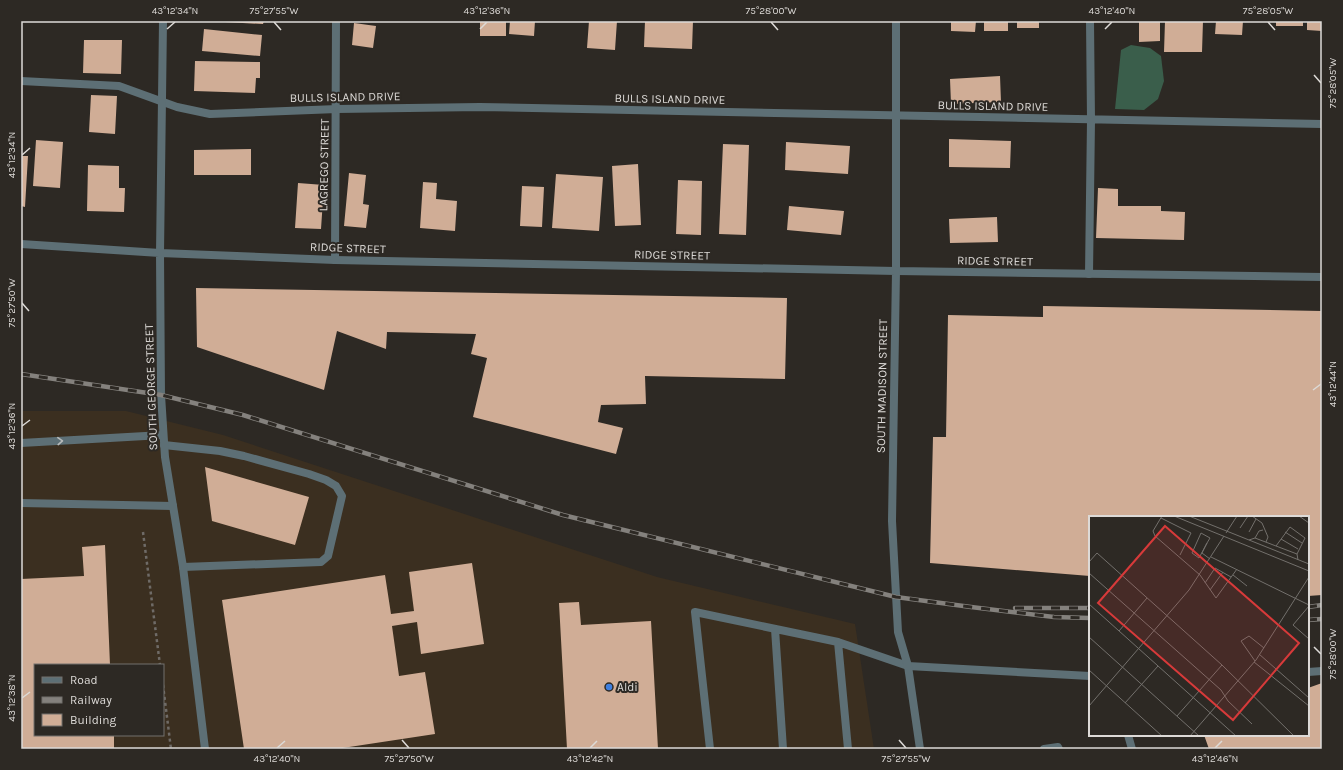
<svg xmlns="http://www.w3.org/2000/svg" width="1343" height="770" font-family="Karla,sans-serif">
<rect width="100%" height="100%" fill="#2d2924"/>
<path fill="#3b2f20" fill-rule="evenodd" d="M21,411H126L223,435L657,577L855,624L874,749H21ZM35,665H163V735H35Z"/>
<path fill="#3a5e4b" d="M1131,45L1150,48L1161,56L1164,81L1158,99L1144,110L1115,109L1121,50Z"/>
<path fill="#d0ad96" d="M225,21H264L263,24L225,22Z
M480,21H506V36H480Z
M510,21H535L534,36L509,34Z
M589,21H617L615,50L587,48Z
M645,21H693L692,49L644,47Z
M951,21H976L975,32L951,31Z
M984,21H1008V31H984Z
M1017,21H1039V28H1017Z
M1139,21H1160V41L1139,42Z
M1165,21H1203L1202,52H1164Z
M1216,21H1243L1242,35L1215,34Z
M1276,21H1303V26H1276Z
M1307,21H1322V31L1307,30Z
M354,23L376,26L373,48L352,45Z
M204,29L262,35L260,56L202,51Z
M84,40H122L121,74L83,73Z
M195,61L260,62V78H256L255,93L194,91Z
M1000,76L1001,102L951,104L950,79Z
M91,95L117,96L115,134L89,132Z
M949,139L1011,141L1010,168L949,167Z
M36,140L63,142L60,188L33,186Z
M786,142L850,146L848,174L785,170Z
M723,144L749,145L746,235L719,234Z
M251,149V175H194V150Z
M21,156H28L25,207L21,206Z
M638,164L641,225L615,226L612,166Z
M88,165L119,166V188H125L124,212L87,211Z
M349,173L366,175L363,204L369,205L366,228L344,226Z
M556,174L603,177L599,231L552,228Z
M678,180L702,181L701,235L676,234Z
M423,182L437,183L436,199L457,201L455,231L420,228Z
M298,183L324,185L321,229L295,228Z
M522,186L544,187L542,227L520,226Z
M1098,188L1118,189V206H1161V211L1185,212L1184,240L1096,238Z
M789,206L844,211L841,235L787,230Z
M997,217L998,242L950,243L949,219Z
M196,288L787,298L785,379L645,376L646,404L601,405L598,422L623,428L616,454L473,417L487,358L471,354L476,334L387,332L386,349L337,331L324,390L197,347Z
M1043,306L1322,311V595L1308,596V517H1090V576L930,563L933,437H946L948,315L1043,317Z
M205,467L309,497L295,545L212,521Z
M105,545L110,665H35V735H114V749H21V579L84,576L82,547Z
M472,563L484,644L421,654L417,622L392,626L399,676L425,672L435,734L336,749H244L222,600L385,575L391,614L414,611L409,572Z
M579,602L581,625L651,621L658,749H567L559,603Z
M1322,683V749H1209L1204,735H1308V688Z"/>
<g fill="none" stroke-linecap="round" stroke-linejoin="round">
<path stroke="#6f6b67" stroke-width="2.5" stroke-dasharray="3 3" stroke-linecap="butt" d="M143,532L160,665
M163,685L171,749"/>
<path stroke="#5d6f75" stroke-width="8" d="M21,81L119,86L177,107L210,114L337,109L480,107L1322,124
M335,260L336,21
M1089,274L1091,120L1090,21
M21,443L163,435
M164,445L220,451L244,456L309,474L326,480L336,486L342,496L328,556L321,562L183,567
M21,503L173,506
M775,629L783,749
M838,642L848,749
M1308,672L1322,671
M1128,735L1132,749
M710,749L695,612L838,642L908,666L1090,676
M1044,749L1058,747L1059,749"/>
<path stroke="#5d6f75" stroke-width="8" d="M896,21V271L1322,277
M160,253L163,21"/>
<path stroke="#5d6f75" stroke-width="8" d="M21,244L160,253L335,260L896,271L892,521L898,632L908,666L920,749
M160,253L161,395L165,457L183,567L205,749"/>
<defs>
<path id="rail" d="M21,374L161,395L243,415L563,515L896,597L971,607L1054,617L1090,618
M1308,607L1322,605
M1015,608H1090
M1308,620L1322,619"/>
</defs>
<use href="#rail" stroke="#84817d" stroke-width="4.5"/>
<use href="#rail" stroke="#2d2924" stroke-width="3" stroke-dasharray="9" stroke-linecap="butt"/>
</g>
<defs><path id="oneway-chevron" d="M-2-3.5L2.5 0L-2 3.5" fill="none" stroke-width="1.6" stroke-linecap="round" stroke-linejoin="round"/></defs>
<use stroke="#b7baba" href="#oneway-chevron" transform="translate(60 441) rotate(-3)"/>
<path fill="none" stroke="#dddad7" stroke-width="1.5" d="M274,22L281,30M771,22L778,30M1268,22L1275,30M167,29L175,22M480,29L487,22M1105,29L1112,22M1314,75L1321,83M22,155L30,148M22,303L29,311M1313,390L1321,384M22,426L30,420M1314,647L1321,654M22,698L30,692M402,740L409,748M899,740L906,748M277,748L285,741M590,748L597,741M1215,748L1222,741"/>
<circle fill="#3f7fe0" stroke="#2d2924" stroke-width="1.5" cx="609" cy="687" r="4"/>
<g text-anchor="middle" stroke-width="4" stroke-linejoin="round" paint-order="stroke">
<g font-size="12" fill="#dddad7" stroke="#2d2924">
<text transform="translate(345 97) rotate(-1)" y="4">BULLS ISLAND DRIVE</text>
<text transform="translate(670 99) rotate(1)" y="4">BULLS ISLAND DRIVE</text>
<text transform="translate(993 106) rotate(1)" y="4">BULLS ISLAND DRIVE</text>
<text transform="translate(324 165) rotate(-89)" y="4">LAGREGO STREET</text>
<text transform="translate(348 248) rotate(2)" y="4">RIDGE STREET</text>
<text transform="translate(672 255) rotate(1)" y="4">RIDGE STREET</text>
<text transform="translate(995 261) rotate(1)" y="4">RIDGE STREET</text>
<text transform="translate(882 386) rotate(-89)" y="4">SOUTH MADISON STREET</text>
<text transform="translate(151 387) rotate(-92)" y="4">SOUTH GEORGE STREET</text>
</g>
<g font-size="12" fill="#dddad7" stroke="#2d2924" text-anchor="start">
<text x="617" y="691">Aldi</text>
</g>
</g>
<g transform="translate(1089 516)">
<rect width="220" height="220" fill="#2d2924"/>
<path fill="none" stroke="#73706c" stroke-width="1" d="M73,0L64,15L66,20L111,59L127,82L148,53M85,0L220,55M100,0L220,48M163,0L173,7L179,21L177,26M210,0L220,7M72,2L102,17L91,39M151,12L159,0M160,16L167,3M196,16L213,27M137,17L148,0M166,22L170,15L174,14M192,23L209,33M160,24L166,22L208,38L209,44M118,27L110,42L103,37L112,17L121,22L118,27L113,37L121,43M187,30L201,11L216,22L208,38M122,41L220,89M0,46L8,37L133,149L205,220M0,57L132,174L139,185L163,208M144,59L158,70M116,67L126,52L142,61M121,74L134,56M0,88L147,220M220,90L204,109L220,123M30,115L58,82M0,121L110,220M170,138L220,182M166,145L152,125L160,120L175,132M165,146L220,190M0,154L73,220M36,187L69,150M0,190L100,74L135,20M88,200L133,149M101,220L167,144L220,61"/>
<path fill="#d73a3a" fill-opacity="0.15" stroke="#d73a3a" stroke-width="2" d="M76,10L210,127L144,204L9,87Z"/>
<rect width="220" height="220" fill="none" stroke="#dddad7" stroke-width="2"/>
</g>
<rect width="1343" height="770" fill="none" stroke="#2d2924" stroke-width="44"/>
<rect x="34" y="664" width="130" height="72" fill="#2d2924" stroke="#73706c"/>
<rect x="42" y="677" width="20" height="6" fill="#5d6f75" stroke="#73706c"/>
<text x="70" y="684" font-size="12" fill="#dddad7">Road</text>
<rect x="42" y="697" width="20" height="6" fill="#84817d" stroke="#73706c"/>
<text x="70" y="704" font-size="12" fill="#dddad7">Railway</text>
<rect x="42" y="714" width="20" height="12" fill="#d0ad96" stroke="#73706c"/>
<text x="70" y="724" font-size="12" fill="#dddad7">Building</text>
<rect x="22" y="22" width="1299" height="726" fill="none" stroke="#dddad7" stroke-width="1.5"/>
<g font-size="10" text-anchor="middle" fill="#dddad7">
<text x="175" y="14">43°12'34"N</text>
<text x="274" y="14">75°27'55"W</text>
<text x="487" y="14">43°12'36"N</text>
<text x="771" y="14">75°28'00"W</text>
<text x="1112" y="14">43°12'40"N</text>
<text x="1268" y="14">75°28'05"W</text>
<text transform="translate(1332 83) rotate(-90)" y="4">75°28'05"W</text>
<text transform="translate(11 155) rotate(-90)" y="4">43°12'34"N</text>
<text transform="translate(11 303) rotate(-90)" y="4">75°27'50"W</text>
<text transform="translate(1332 384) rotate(-90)" y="4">43°12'44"N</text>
<text transform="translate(11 426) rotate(-90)" y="4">43°12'36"N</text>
<text transform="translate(1332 654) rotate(-90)" y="4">75°28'00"W</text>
<text transform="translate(11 698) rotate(-90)" y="4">43°12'38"N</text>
<text x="277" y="762">43°12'40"N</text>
<text x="409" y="762">75°27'50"W</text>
<text x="590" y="762">43°12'42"N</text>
<text x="906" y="762">75°27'55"W</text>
<text x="1215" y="762">43°12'46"N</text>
</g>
</svg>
